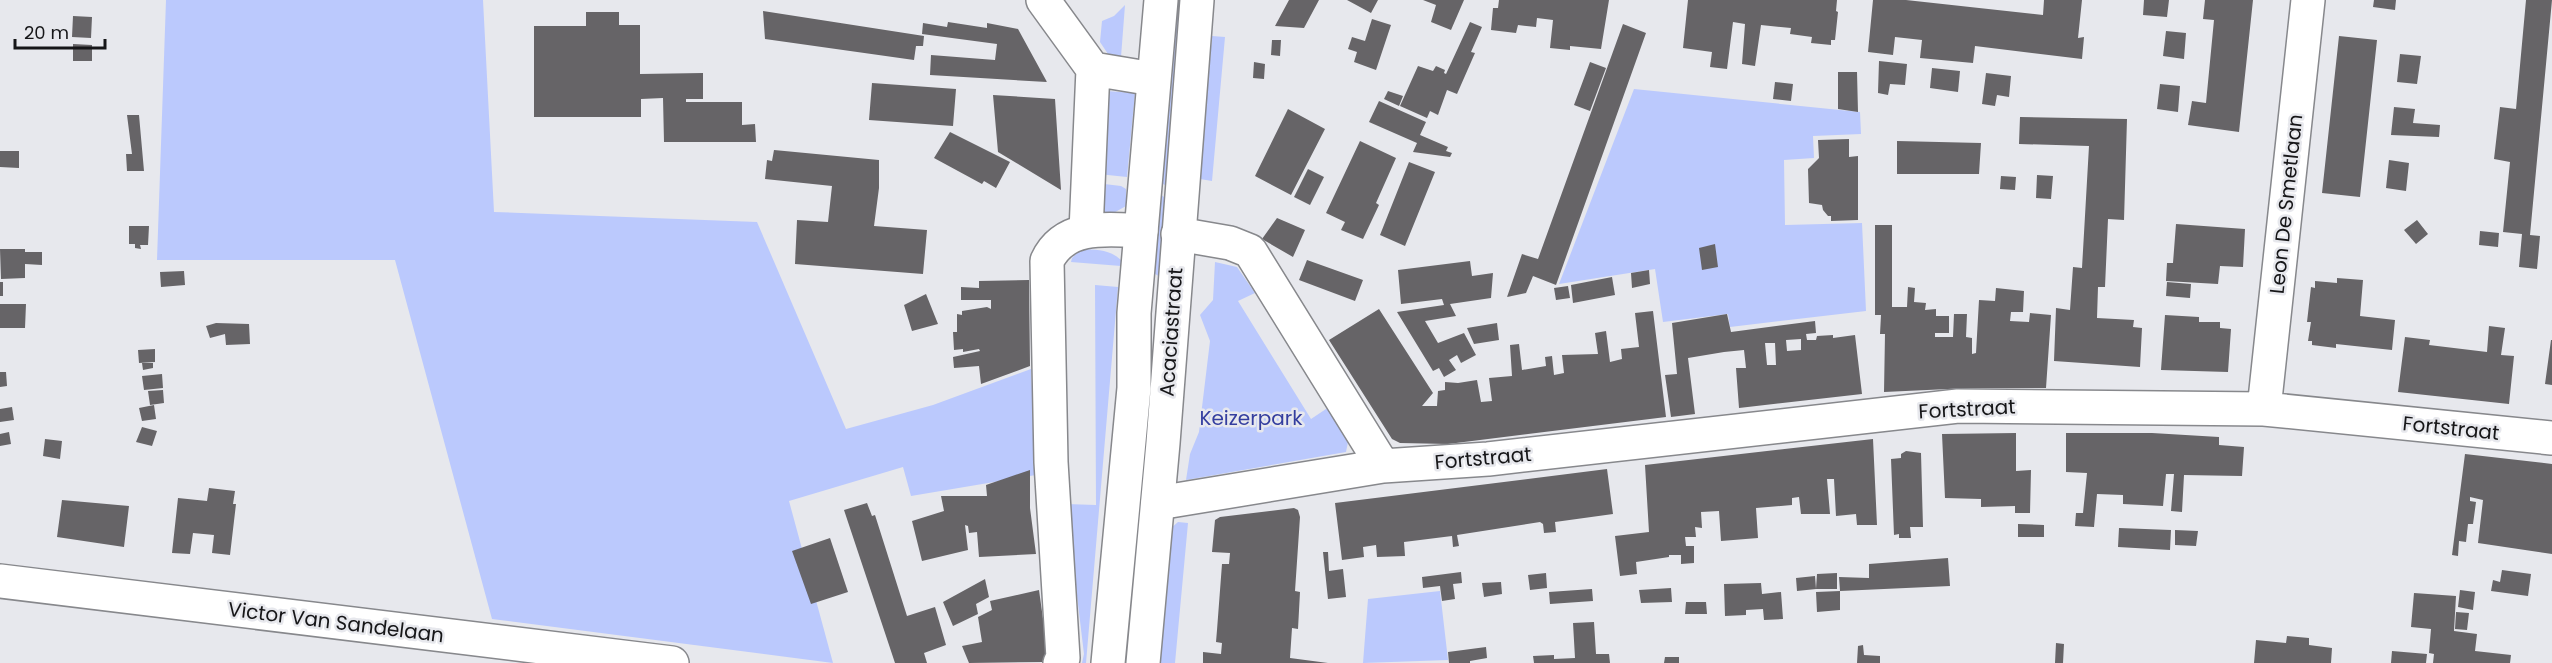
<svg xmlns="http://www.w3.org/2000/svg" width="2552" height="663" font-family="Poppins,sans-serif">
<rect width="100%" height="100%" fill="#e7e8ed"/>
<path fill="#bbc9fd" d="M166,0H483L494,212L757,222L846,429L933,405L1031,369L1036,475L911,496L903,467L789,501L833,663L492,619L395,260H157Z
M1171,0H1190L1173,190L1155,179Z
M1125,5L1121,57L1108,54L1100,42L1102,21L1114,16Z
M1212,36L1225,37L1212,181L1200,179Z
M1634,89L1860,112L1861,134L1813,136L1814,158L1784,160L1785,225L1862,223L1866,311L1730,327L1728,314L1663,322L1655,269L1559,284Z
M1106,91L1135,93L1127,177L1098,174Z
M1096,183L1121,186L1126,189V206L1110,215L1094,214Z
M1154,190L1171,202L1165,280L1147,269Z
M1081,249C1097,250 1109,249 1121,260V266L1071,262L1072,258Z
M1215,262L1237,267L1255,293L1238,301L1311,419L1329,407L1349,437L1346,452L1186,480L1190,454L1199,432L1210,341L1200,315L1213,300Z
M1095,285L1118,287L1086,663H1082L1084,654L1066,504L1096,505Z
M1178,522L1188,523L1175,663H1157L1170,529Z
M1440,591L1448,660L1363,663L1368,599Z"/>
<path fill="#666467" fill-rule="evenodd" d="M1289,0H1319L1304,28L1275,26Z
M1347,0H1378L1371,13Z
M1423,0H1464L1451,30L1431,22L1436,5Z
M1499,0H1609L1601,49L1570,46V50L1550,48L1553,20L1537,18L1536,27L1518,25L1516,33L1491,30L1493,8H1498Z
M1688,0H1837L1836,11L1838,12L1835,40H1831V45L1811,43L1812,37L1790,34L1791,28L1761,25L1755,66L1742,64L1745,24L1733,22L1727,69L1710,67L1712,52L1683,48Z
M1873,0H1906L2043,15L2044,0H2082L2078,38L2084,37L2082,59L1975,46L1973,63L1920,58L1922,40L1895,37L1893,55L1868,52Z
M2144,0H2169L2167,17L2143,15Z
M2205,0H2253L2239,132L2188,125L2192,101L2206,103L2214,20L2203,19Z
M2374,0H2396L2395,10L2373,7Z
M2526,0H2552L2530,235L2540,236L2537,269L2519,267L2522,234L2503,232L2510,162L2494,159L2500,107L2516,109Z
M763,11L924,36L923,46H916L914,60L765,39Z
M586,12H619V25H640V74L703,73V99H686V102H742V125L755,124L756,142H664L663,98L641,99V117H534V26H586Z
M73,16L92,17L91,38L72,37Z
M1372,19L1391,25L1376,70L1354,62L1357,52L1348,49L1352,37L1365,41Z
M948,22L987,28V23L1018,29L1047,82L930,75L931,55L995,60L997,44L922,34L923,23L947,27Z
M1470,22L1482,27L1471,52L1475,53L1457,94L1447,90L1438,115L1430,111L1427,118L1400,106L1418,66L1433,71L1436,66L1445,70L1444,73L1446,74Z
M1623,24L1646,33L1556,285L1533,276L1526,293L1507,297L1522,254L1538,259Z
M2166,31L2186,33L2184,59L2163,56Z
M2339,36L2377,40L2360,197L2322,193Z
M1272,40H1281L1280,56L1271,55Z
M73,44L92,45V61H73Z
M2400,54L2421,56L2417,84L2397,82Z
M1879,61L1907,64L1905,85L1890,84L1888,95L1878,93Z
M1254,62L1265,64L1264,79L1253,78Z
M1590,62L1606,68L1590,111L1574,105Z
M1932,68L1960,71L1958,92L1930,88Z
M1838,72H1857L1858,112L1838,109Z
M1986,73L2011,76L2009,97L1997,95L1995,106L1982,104Z
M1775,82L1793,84L1791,101L1773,99Z
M872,83L956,89L953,126L869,120Z
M2160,84L2180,86L2178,112L2157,109Z
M1388,91L1403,96L1399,106L1384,99Z
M993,95L1055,99L1061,190L998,152Z
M1379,101L1426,122L1420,135L1448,147L1446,151L1452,153L1450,157L1413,152L1417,143L1369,122Z
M2394,107L2415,109L2413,123L2440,125L2439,137L2391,135Z
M1288,109L1325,129L1291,195L1255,176Z
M127,115H139L144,171H127L126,154H132Z
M2020,117L2127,119L2124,220L2108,219L2105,287H2098L2097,318L2134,320L2133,327L2142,328L2140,367L2054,361L2056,308L2070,310L2073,267L2082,268L2089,146L2019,144Z
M950,132L1010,162L996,188L984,181L982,184L934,158Z
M1849,139V157L1858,156V220L1831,221V216H1828L1823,210L1822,205L1809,203L1808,169L1819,158L1818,140Z
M1360,141L1396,158L1376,203L1379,205L1363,239L1341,230L1345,222L1326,213Z
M1897,141L1981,143L1979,174H1897Z
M774,150L879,160V188L874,226L927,230L923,274L795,264L797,220L828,222L832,186L765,179L767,160L772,161Z
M0,151H19V168L0,167Z
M2389,160L2409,163L2406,191L2386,188Z
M1409,162L1435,172L1405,246L1380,235Z
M1308,169L1324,177L1310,205L1294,197Z
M2037,175L2053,176L2051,199L2036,198Z
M2001,176L2016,177L2015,190L2000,189Z
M1277,218L1305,230L1293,257L1262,239Z
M2417,220L2428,234L2416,244L2404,230Z
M2176,224L2245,229L2243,267L2220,266L2218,284L2166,281L2167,263H2173Z
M1875,225H1892V307H1907L1908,287L1915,288L1914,302L1926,303L1925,310L1936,309V316H1949V333H1935V337H1953L1954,314H1967L1966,337L1972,338V354L1976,353L1979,300L1995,301L1996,288L2024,291L2023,312H2011L2010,321L2029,322L2030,313L2051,315L2046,388H1970L1884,392L1885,334H1880L1881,315H1875Z
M129,226H149L148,245H140L141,249L135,248V244H129Z
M2480,231L2499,233L2498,247L2479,245Z
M1715,244L1718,267L1702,270L1699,248Z
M0,249H25V252H42V265L25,264V278L1,279Z
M1307,260L1363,280L1355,301L1299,280Z
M1470,261L1472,276L1493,273L1491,298L1450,304L1456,316L1425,321L1438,343L1464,333L1476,355L1461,363L1457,355L1449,360L1456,370L1444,377L1439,368L1433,371L1397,312L1444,305L1442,299L1401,304L1398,270Z
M1649,270L1650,284L1632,288L1631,273Z
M184,271L185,285L161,287L160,272Z
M1612,277L1615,295L1573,303L1571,285Z
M2337,278L2363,280L2360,316L2395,320L2392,350L2336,344V348L2312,345V341H2308L2311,322H2307L2311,287L2315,288V281L2337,283Z
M1029,280L1030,366L981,384L979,366L954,368L953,357L980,351L979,349L963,352V349L954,350L953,332H957V314L962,315V311L987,307L991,309V300H961V287L979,288V281Z
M0,282H3V296H0Z
M2167,282L2191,284L2190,298L2166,296Z
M1568,286L1570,298L1556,300L1554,288Z
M926,294L938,324L912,331L904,305Z
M0,304H26L25,328H0Z
M1379,309L1433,393L1422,406H1437L1438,391L1445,390V382L1458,383L1477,380L1481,402L1492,401L1489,378L1512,376L1510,345L1519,344L1522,370L1546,366L1545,357L1552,356L1554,375L1564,373L1562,355L1598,354L1595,333L1606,331L1610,362L1622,359L1621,349L1639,347L1635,313L1653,311L1666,417L1448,444L1400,443L1392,439L1329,340Z
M1727,314L1731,332L1815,321L1816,333L1806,334L1807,340H1816L1817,336L1833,335V338L1855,335L1862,394L1739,408L1736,368H1746L1744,350L1724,352L1688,358L1695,414L1671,417L1665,375L1677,374L1672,323ZM1801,339V350L1787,351L1786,340ZM1765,343H1775L1776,365H1767Z
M2165,315L2199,317V322H2220V328L2231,329L2228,372L2161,370Z
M216,323L249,324L250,344L226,345L225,334L210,338L206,326Z
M1497,323L1499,340L1474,344L1467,328Z
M2489,326L2505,328L2501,355L2514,356L2509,404L2398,392L2405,337L2430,340L2429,345L2487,352Z
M2551,340H2552V385L2545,384Z
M155,349V362L139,363L138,350Z
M142,363H153V368L143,370Z
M0,372H6L7,386L0,387Z
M162,374L163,388L144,390L142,376Z
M163,390L164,403L150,405L148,391Z
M154,405L156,419L142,421L139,408Z
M12,407L14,420L0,422V409Z
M142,427L157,431L152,446L136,442Z
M9,432L11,444L0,446V434Z
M2016,433V471L2031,470L2030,513H2015V506L1981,507V499L1945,498L1942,434Z
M2066,433H2152L2219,437V445L2244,447L2242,476L2184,475L2182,512L2171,511L2174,474H2166L2163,506L2123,504V495L2097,494L2094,527L2075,526L2076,513H2083L2087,473L2066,472Z
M45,439L62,441L60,459L43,456Z
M1873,439L1877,525H1857L1856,514L1836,516L1834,479H1827L1830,514H1801L1799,497L1792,498V505L1756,508L1758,538L1721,541L1719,511L1701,512L1702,528L1695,527L1696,537H1685L1686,546H1694V563L1681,564V555H1669V557L1636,562L1637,574L1620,576L1615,536L1649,532L1645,465Z
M1906,451L1921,453L1923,527H1910L1911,538H1899V534L1894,535L1891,459L1901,458V454Z
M2465,454L2552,464V554L2478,543L2483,500L2470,497V501L2476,502L2473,524H2468L2466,542L2459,541L2458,556L2452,555Z
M1607,469L1613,514L1555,522L1556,532L1544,533L1543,524L1540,522L1457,535L1459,546L1453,547L1452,536L1404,542L1405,556L1377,557L1376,545L1363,547L1364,557L1342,560L1335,503Z
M1030,470V508L1036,554L979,557L977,532L969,533L968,526L965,525L968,550L922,561L912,521L944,511L941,496H987L986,485Z
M209,488L235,491L233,504H236L230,555L212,553L214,535L193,533L190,554L172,553L178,498L207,501Z
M62,500L129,506L124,547L57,537Z
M867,503L872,516L875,515L907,616L935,607L946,645L924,653L927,663H895L844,510Z
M1294,508L1298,510L1300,517L1295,591L1300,592L1298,629L1292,628L1290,658L1328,663H1203V652L1221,654L1222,643L1216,642L1217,630L1222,564H1229L1230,553L1212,552L1215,520L1220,517Z
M2018,524L2044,525V537H2018Z
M2119,528L2171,530L2170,550L2118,547Z
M2175,530L2198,531L2196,546L2175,545Z
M830,538L848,592L811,604L792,551Z
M1323,552H1328L1329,571L1343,569L1346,597L1328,599Z
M1948,558L1950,586L1840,591L1839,577L1869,578V564Z
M2502,570L2531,574L2528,596L2491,591L2493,580L2500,582Z
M1461,572L1462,583L1453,584L1455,599L1442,601L1440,586L1423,588L1422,577Z
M1546,573L1547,588L1530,590L1528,575Z
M1837,573V589H1816L1817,574Z
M1815,576L1816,589L1797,591L1796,578Z
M985,579L989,597L976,604L978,614L953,626L943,602Z
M1501,582L1502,594L1484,597L1482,583Z
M1761,583L1762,594L1781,592L1783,619L1764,620L1763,609L1746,610V615L1725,616L1724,584Z
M1671,588L1672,602L1641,603L1639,590Z
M1592,589L1593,601L1550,604L1549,592Z
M1039,590L1048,655L1043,662L969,663L962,646L982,642L978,617L992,610L990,601Z
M2460,590L2475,592L2473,610L2458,607Z
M1840,591V610L1817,612L1816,592Z
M2414,593L2456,596L2454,631L2477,634L2475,651L2511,655L2510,663H2433L2434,654L2429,653L2431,629L2411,627Z
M1686,602H1706L1707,614H1685Z
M2456,612L2469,613L2467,630L2455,629Z
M1594,622L1596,654H1609L1610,663H1534L1533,656L1554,655V659L1575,658L1573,623Z
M2287,636L2309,638V645L2332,648L2331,663H2254L2256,640L2286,643Z
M2056,643L2064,644L2063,663H2055Z
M1863,645L1864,655L1880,656V663H1857L1858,646Z
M1486,647L1487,658L1470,661V663H1449L1448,652Z
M2392,651L2427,654L2426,663H2391Z
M1665,657H1679V663H1664Z"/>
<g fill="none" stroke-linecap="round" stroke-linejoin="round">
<defs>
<path id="minor" d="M1043,0L1093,69L1086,231
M1093,69L1153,79
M1178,234L1230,243L1250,251L1383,466
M2264,409L2308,0
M1158,503L1383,466L1488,459L1958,406L2264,409L2552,438
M0,581L672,663
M1060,663L1063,658L1051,462L1047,261C1064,224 1107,229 1141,231"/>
<path id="major" d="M1108,663L1134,388V313L1161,0
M1143,663L1163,443L1197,0"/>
</defs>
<use href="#minor" stroke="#87888c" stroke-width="36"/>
<use href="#major" stroke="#87888c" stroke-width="36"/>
<use href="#minor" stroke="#fff" stroke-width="33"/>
<use href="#major" stroke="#fff" stroke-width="33"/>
</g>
<g text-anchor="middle" stroke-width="5" stroke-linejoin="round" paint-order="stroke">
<g font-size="20" fill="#161618" stroke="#e7e8ed">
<text transform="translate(2286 204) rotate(-84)" y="7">Leon De Smetlaan</text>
<text transform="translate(1171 332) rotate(-86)" y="7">Acaciastraat</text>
<text transform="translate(1967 409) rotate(-3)" y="7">Fortstraat</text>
<text transform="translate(2451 428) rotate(6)" y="7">Fortstraat</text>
<text transform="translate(1483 458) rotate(-5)" y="7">Fortstraat</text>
<text transform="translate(336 622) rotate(7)" y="7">Victor Van Sandelaan</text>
</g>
<g font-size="20" fill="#343e9f" stroke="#e7e8ed">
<text x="1251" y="425">Keizerpark</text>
</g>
</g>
<path d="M15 39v9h90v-9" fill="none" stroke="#161618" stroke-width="3"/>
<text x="24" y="39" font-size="18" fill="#161618" stroke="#e7e8ed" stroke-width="4.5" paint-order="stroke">20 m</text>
</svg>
